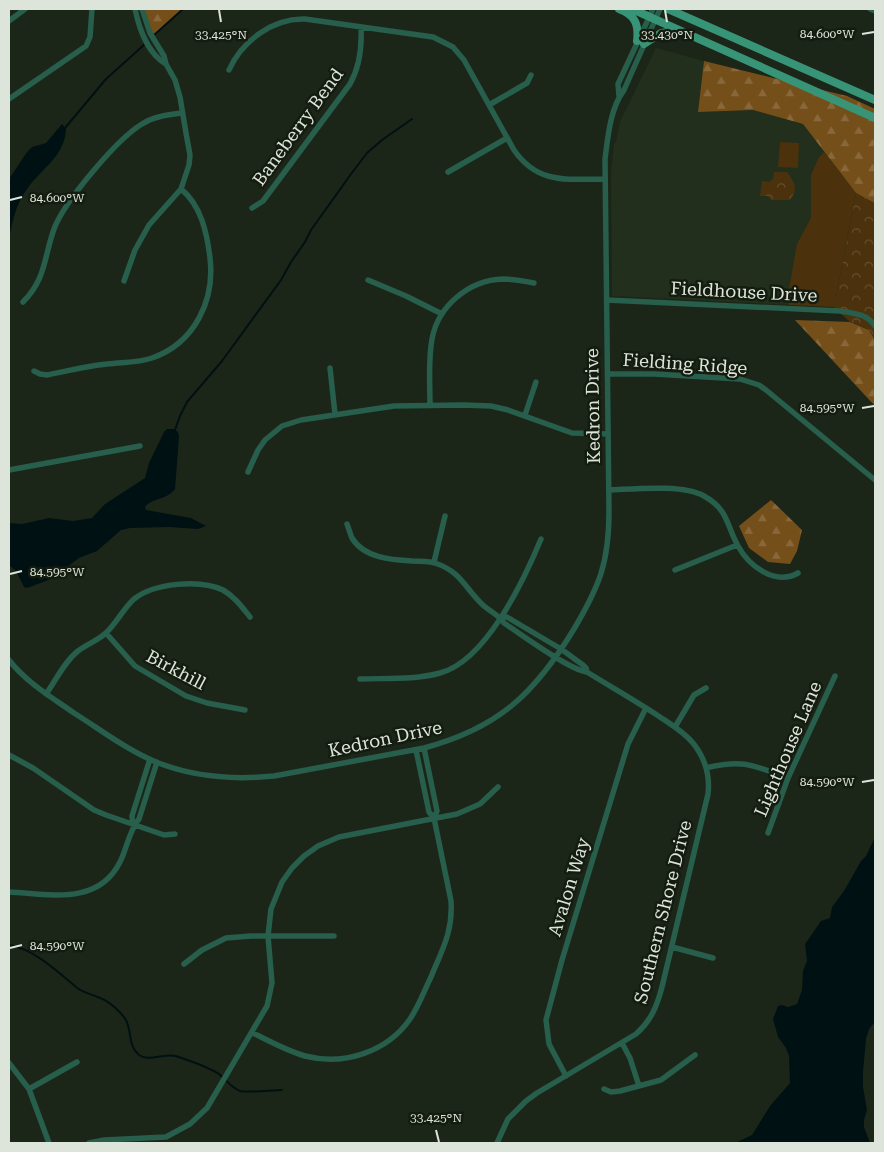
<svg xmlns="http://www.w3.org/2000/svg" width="884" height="1152" font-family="'Roboto Serif',serif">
<defs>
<pattern id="forest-firs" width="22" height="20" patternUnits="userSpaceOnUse" patternTransform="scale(1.25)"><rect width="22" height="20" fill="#754f1a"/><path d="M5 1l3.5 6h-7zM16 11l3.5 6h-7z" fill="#88683b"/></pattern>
<pattern id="park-crowns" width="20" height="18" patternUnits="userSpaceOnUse" patternTransform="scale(1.25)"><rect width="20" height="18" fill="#4b310c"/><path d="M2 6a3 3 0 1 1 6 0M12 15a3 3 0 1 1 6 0" fill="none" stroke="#644f2f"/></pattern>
</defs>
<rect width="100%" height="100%" fill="#1c2618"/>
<path fill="#212f1c" d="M656,48L704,61L698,112L753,110L803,124L856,193L834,307L612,296L611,174L614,144L616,142L620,122Z"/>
<path fill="#4b310c" d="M780,142L799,143L798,168L778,167Z
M824,152L856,193L834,307L789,305V289L797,244L811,218V175L818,159Z"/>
<path fill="url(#forest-firs)" d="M142,9H183L152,38Z
M704,61L847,96L875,109V205L856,193L803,124L753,110L698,112Z
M795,320L850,322L869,330L875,340V406Z
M771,500L802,530L797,551L790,564L768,562L749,548L739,526Z"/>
<path fill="url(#park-crowns)" d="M774,172H787C794,182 799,188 790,200H771L768,196H760L762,181L769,182L773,179Z
M856,193L875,203V340L869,330L850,322L834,307Z"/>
<path fill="#001113" d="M62,124L66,129C65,151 50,163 36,178C31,183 26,190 22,197C15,209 12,224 9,238V179L27,152L32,147L46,143Z
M167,429H174L178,432L179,437L175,489C167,500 152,498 145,507L146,510L191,518L206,526L198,529L169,527L130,528L121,530L97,551L79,558L51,579L27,588L24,587L16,571L9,565V523L22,524L49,518L73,521L92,518L105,504L145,478L149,463L164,432Z
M875,837V1022L869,1029L866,1039L863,1072V1087L867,1110L864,1120V1127L870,1143H718L737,1142L752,1135L770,1106L790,1083L789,1056L786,1048L778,1037L773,1019L778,1006L782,1005L788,1007L797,1004L802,990L803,971L807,961L805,944L821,921L830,918L832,907L844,891L861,861L866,856Z"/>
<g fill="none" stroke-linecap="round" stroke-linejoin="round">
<path stroke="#001113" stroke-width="2" d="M153,36L183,9
M65,128L106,79L145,44
M175,430L180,416L187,402L222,361L281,280L291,262L305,242L311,230L351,174L367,153L382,140L412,119
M9,945C34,949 57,971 76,987C83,993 92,994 100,998C109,1001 121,1012 126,1020C132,1032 128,1046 139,1055C149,1062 165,1053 176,1056C190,1061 207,1066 219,1074C225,1079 232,1088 240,1091C246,1093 273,1090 282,1090"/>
<path stroke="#275e4c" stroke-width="5.5" d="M135,9C139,28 148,54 166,64
M870,9L875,11
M9,21L25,9
M229,70C242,41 273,18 305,19L433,37L453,47L464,60L514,150C538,185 568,179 605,179
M619,96L618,84L653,9
M9,99L86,46L90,37L92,9
M489,105L527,83L531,75
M448,172L507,138
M252,208L263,201L350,84C359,68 362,46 361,27
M368,280L406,296L442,314
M124,281L135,250L149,225L181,189L189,165L190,155L186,133L180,97L175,80L166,64L164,56L150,33L142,9
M607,300L840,311C854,313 867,314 875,326
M23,302C46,279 44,257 54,229C64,202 117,139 142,124C154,116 169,115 182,113
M330,368L335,414
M34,371L40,374L47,375C67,371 87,366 107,364C122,362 138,363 152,358C195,343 215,300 210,258C207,233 201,205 181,189
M608,374H654L740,379L759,385L766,390L875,480
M430,405C430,384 428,360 432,339C438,306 469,280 503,279C514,279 524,281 534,283
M525,415L536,382
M9,470L140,446
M248,472L258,450L265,440L282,426L301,420L394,406L463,405L491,406L508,410L572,433L608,434
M609,490C635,489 682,484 704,496C729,510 726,525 738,546C749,566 775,586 798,573
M347,524C349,529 350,534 352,538C364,558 392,560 412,561C419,561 428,561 435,563C462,572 465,589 484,606C491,612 499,615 504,623C520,634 571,671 587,672C611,687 636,701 660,717C672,725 684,732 693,743C705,758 710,776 708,794L662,987C657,1006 651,1021 636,1034L537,1093L526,1101L508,1119L497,1143
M434,562L445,516
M675,570L737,545
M500,617H507L561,649L583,665L586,668L587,672
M106,633L135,666L186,696L207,703L245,710
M9,660C26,682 51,697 74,713C101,730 127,750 156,762C193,777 234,780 274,776L424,748C499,728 535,693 574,629C600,585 609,562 609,511L605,159C608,136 610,109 624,90L660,9
M360,679C387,678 415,680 440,673C486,661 524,580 541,539
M46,694C56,680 65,661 78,651C87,644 99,640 107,632C117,622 124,608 134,599C154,583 200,579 223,590C235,597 242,607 250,617
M675,727L694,695L706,688
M416,750L429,812L434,818
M9,755L33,768L94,810L106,815L164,835L175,834
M706,768C743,759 753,765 788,778
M133,825L132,816L150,759
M768,833L788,778L835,676
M9,892C49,894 98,906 120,862C127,848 129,831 139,819L157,762
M672,947L713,958
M184,964L202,950L226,938L251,936H334
M253,1033C269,1041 287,1051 305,1056C344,1066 387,1052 410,1019C419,1006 424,991 431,977C442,950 453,932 451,901L434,818L437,811L424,748
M622,1043L630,1058L639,1086
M9,1063L29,1089L49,1143
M566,1076L549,1044L546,1020L562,960L628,744L646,708
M29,1089L77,1062
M604,1089L611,1092L620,1091L661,1080L695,1055
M89,1143L104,1140L166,1137L190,1124L207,1108L267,1006L272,983L268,936L271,909L282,882L292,868L304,856L318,846L339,837L457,814L480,804L498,787"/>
<path stroke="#379477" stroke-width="8" d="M619,9C635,15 639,24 637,41
M632,9L875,118
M668,9L875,100
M644,44L661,33L679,31"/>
</g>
<path fill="none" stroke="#dde4da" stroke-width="2" d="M219,10L221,22M665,10L667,22M862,34L874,32M10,200L22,197M862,408L874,406M10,574L22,571M862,782L874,780M10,948L22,945M436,1130L439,1142"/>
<g text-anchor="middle" stroke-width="5" stroke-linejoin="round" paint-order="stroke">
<g font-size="18" fill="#dde4da" stroke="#131c0f">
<text transform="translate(298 127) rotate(-54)" y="6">Baneberry Bend</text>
<text transform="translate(744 292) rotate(3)" y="6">Fieldhouse Drive</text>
<text transform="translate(685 364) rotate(4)" y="6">Fielding Ridge</text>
<text transform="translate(593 406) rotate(-91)" y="6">Kedron Drive</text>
<text transform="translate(176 670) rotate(28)" y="6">Birkhill</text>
<text transform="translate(385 739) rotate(-12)" y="6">Kedron Drive</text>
<text transform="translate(788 749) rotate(-67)" y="6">Lighthouse Lane</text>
<text transform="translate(569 887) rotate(-73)" y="6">Avalon Way</text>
<text transform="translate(663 912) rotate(-76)" y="6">Southern Shore Drive</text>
</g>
</g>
<g font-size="12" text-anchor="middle" fill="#dde4da" stroke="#131c0f" stroke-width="5" stroke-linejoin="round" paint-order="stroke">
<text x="827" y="38">84.600°W</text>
<text x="221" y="39">33.425°N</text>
<text x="667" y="39">33.430°N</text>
<text x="57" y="202">84.600°W</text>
<text x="827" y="412">84.595°W</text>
<text x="57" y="576">84.595°W</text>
<text x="827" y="786">84.590°W</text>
<text x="57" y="950">84.590°W</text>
<text x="436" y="1122">33.425°N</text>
</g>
<rect width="884" height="1152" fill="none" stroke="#dde4da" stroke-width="20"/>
</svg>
